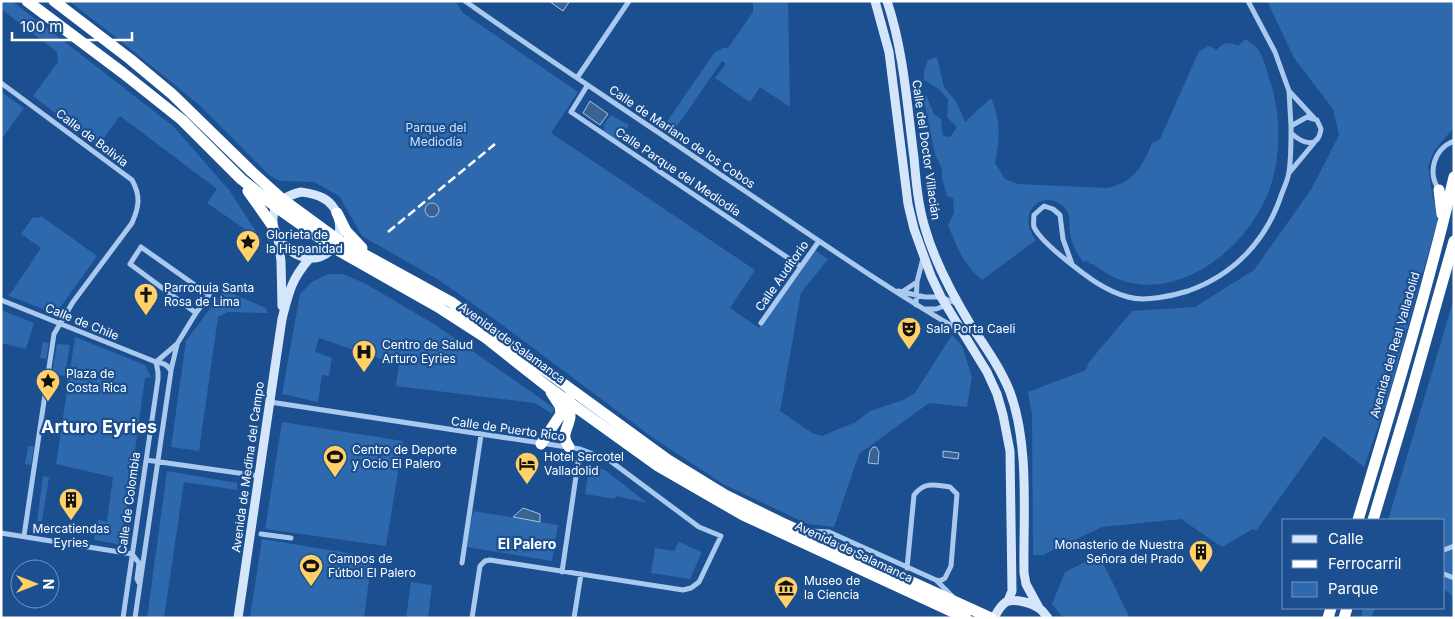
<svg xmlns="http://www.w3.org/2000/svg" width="1455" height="619" font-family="Inter,sans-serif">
<rect width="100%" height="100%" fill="#1b4f8f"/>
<path fill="#2e69ad" d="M1,1H12L173,126L229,190L262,241L207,203L217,189L120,116L98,146L33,96L58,62L57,52L1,9Z
M69,1H455L463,13L578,92L551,133L755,270L730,308L759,328L813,249L828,259L801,293L780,411L812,433L822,436L856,422L870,411L903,400L915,393L952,335L962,346L972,377L967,407L929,403L859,454L834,527L808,524L797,519L723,484L652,437L497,321L439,280L362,236L339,196L314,182L280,181L269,175L198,104L117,38Z
M753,1H788L790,107L760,87L750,102L715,78L726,64L722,61L673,132L664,126L714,53L723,48H728L753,12Z
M1267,1H1454V127L1434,151L1428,166L1433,199L1438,211L1437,222L1388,398L1364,467L1324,436L1256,531L1253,529L1222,547L1181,519L1102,527L1043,555H1033L1032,414L1028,392L1086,370L1089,362L1132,311L1195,307L1254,270L1312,188L1339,135L1333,109L1294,58Z
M1246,39C1249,42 1255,45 1258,49C1264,58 1267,73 1271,84C1283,123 1281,174 1260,210C1228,267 1152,313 1093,264H1090L1087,261L1083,262C1078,255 1073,247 1071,238C1068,227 1073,214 1063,206C1042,188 1015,213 1036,240L982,280C964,266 956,245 948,225L954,213L953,198L947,196L942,179V169L935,154L923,96L926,95L934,114L941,119L943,136L950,137L957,127L947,117L948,99L939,89L924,80V71L928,60L937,57L944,87L957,103L965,122L991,98C1001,123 1000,138 995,163L1005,179L1018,184L1107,188C1133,183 1143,166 1152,143L1160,139L1199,51L1209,46L1217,50C1223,42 1230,42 1238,46Z
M1,92L24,108L1,140Z
M611,115L629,125L618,141L603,131L605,127L603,126Z
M41,216L97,256L59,309L48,311L7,295L11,293L41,248L21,234L33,217L40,218Z
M328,274H343L366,284L434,324L554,408L552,414L535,403L396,386L399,365L319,338L315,352L332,358L329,376L322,375L318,402L282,394L300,294L312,282Z
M226,291L266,308L268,313L228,312L218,317L199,451L171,447L186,341L220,295Z
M1454,298V597L1444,589V520H1388Z
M1,310L34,323L26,349L1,343Z
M75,337L145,365L151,377L145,378L122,545L94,540L98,520L107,522L113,477L56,464Z
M43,342L49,343L46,359L40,358Z
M57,344L70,345L65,376L52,374Z
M282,422L403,441L386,546L265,529Z
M28,446H34L31,465L25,464Z
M589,466L605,470L647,503L616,496L615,499L585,494Z
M167,471L237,483V490L184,482L164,618H147Z
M43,476L49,477L42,521H37Z
M473,511L558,525L552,561L467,547Z
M262,539L372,557L364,618H250Z
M679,542L702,552L690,579L651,573L655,548L674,551Z
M1099,555L1130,618H1063L1052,604L1065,572Z
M411,582L432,585L428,618H406Z
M1363,608H1376L1370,618H1361Z"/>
<path fill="#3c6290" stroke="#9cc4f0" d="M549,1H570L563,11Z
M590,101L608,114L600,125L583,113Z
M425 210a7 7 0 1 1 14 0a7 7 0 1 1-14 0Z
M873,447H876L879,452L878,464L868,463L870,451Z
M943,451L959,453L958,459L943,457Z
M523,508L540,514V522L513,517Z"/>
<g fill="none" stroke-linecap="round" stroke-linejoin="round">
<path stroke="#a9c9ee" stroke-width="5" d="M465,1C548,60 634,115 718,173C798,226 876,282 959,330
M1248,1L1275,52L1289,91L1291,126
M577,78L629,1
M1,83L132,180C141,196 139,207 132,223L73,302L54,334L24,536
M587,86L571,112L800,266
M1289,91L1314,118
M1307,117L1317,120L1321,129C1318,150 1302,143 1291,133V126Z
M1289,173L1314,143
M1439,190C1427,172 1434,149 1454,141
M141,247L209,295L196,313L130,264Z
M1072,264L1063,239L1060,215L1053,209L1044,206L1034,215C1034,219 1033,224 1034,227C1039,238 1056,252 1066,260C1085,275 1103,290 1128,297C1144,302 1172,296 1188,291C1234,275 1267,240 1282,193C1285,186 1288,179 1289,172C1291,159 1291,146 1291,133
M898,291L925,297H941L958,304
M902,292L917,282L923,258
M1,300L156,362C163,363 167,364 171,371L135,618
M916,305L917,282
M924,309H936L947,305
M761,323L819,241
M156,362L177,344L196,313
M171,370L177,345
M270,402L580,449L609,460L699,527L721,536L699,582L691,588L683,590L490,560L485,561L480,566L472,618
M146,460L259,476
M809,531L829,532L936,580L953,597
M1,533L132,554L139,563L137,579L139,583
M261,534L291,538
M1444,550L1454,546
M462,563L481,435
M907,568L914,495C925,481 934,485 950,487L957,494L951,566L945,578L940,581L936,580
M562,572L580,449
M1444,574L1454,578
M123,618L158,379V372L156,362
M574,618L581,574"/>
<path stroke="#d6e6fa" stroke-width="9" d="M875,1L889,52L908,204L914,229L931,276L941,297L987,372L997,394L1003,415L1010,451L1012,591L1008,601
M887,1C904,52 907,105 914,158C916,181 918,205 925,228C935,263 953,296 972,327C986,348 1001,369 1010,392C1030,447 1023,515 1024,573L1026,584L1039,608
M301,192C308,193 316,194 323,198C341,207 346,237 330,251C294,281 239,206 301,192Z
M278,239L281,261L282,306
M238,618L282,319C289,292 291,280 309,259
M994,618C997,612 1000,606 1006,602C1014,598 1033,603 1040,609C1043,611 1045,615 1048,618"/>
<path stroke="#fff" stroke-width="11" d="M27,1L123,73L182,120L241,179L276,207L334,248L438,307L486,338L548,387L658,466L743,515L966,618
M54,1L130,59L172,94L252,172L282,199L338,240L451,302L668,460L725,495L780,522L991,618
M1439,190L1442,214
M248,191L272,225
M337,213L346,231L362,248
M569,397C570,403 570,411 570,417C568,431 560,433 569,447
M541,444L561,414L560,406L551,392
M1358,520C1392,406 1427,292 1454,177
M1373,520L1409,400L1454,241
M1328,618L1331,608
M1344,618L1347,608"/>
<path stroke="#fff" stroke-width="2.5" stroke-dasharray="9 4" stroke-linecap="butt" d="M388,232L495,144"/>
</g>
<defs>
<symbol id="sight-pin" viewBox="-11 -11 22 30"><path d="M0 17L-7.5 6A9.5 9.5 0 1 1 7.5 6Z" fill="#ffd166" stroke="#1b4f8f"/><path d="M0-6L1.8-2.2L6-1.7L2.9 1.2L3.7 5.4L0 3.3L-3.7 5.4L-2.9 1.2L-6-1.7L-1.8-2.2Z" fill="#111"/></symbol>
<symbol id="church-pin" viewBox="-11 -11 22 30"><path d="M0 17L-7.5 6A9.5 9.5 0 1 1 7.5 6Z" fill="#ffd166" stroke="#1b4f8f"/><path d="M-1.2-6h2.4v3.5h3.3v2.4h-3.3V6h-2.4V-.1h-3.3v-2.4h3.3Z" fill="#111"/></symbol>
<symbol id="theatre-pin" viewBox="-11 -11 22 30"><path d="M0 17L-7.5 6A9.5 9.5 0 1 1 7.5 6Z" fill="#ffd166" stroke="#1b4f8f"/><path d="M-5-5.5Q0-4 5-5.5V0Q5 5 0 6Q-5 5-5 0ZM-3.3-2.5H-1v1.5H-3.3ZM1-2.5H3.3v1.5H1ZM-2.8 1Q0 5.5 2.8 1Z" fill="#111"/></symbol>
<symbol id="hospital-pin" viewBox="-11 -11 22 30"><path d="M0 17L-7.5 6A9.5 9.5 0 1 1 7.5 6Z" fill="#ffd166" stroke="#1b4f8f"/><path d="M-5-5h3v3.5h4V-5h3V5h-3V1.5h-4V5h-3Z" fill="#111"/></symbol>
<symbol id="stadium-pin" viewBox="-11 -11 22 30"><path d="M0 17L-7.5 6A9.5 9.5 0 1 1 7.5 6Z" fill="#ffd166" stroke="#1b4f8f"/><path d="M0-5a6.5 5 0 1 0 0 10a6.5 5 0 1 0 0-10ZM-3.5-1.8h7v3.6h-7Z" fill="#111"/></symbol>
<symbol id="hotel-pin" viewBox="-11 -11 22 30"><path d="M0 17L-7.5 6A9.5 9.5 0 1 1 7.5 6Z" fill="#ffd166" stroke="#1b4f8f"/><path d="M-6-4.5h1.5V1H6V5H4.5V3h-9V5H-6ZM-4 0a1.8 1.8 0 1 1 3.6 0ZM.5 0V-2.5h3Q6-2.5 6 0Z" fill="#111"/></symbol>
<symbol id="building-pin" viewBox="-11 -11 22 30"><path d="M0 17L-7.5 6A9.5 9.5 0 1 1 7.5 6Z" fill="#ffd166" stroke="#1b4f8f"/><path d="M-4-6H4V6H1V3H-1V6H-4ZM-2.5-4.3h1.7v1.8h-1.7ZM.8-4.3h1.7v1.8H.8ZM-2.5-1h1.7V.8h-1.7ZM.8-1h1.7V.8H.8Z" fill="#111"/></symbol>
<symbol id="museum-pin" viewBox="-11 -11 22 30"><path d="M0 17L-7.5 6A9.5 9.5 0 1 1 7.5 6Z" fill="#ffd166" stroke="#1b4f8f"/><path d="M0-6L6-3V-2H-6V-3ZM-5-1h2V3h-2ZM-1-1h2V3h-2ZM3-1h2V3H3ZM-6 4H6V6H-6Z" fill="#111"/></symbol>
</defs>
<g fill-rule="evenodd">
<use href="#sight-pin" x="234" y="228" width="28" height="38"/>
<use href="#church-pin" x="132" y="281" width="28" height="38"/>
<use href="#theatre-pin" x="895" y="315" width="28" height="38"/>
<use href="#hospital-pin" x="350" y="338" width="28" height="38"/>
<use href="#sight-pin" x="34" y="367" width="28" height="38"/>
<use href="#stadium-pin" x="321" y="443" width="28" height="38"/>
<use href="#hotel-pin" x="513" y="450" width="28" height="38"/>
<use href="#building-pin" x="57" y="486" width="28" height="38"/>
<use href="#building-pin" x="1187" y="538" width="28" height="38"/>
<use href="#stadium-pin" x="297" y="552" width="28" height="38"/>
<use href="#museum-pin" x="772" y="574" width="28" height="38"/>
</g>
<g text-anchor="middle" stroke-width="4.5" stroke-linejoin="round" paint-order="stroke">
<g font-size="12" fill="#cfe3fa" stroke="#1b4f8f">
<text x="436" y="132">Parque del<tspan x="436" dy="14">Mediodía</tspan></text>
</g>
<g font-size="12" fill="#fff" stroke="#1b4f8f">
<text transform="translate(682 137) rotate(34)" y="4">Calle de Mariano de los Cobos</text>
<text transform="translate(92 138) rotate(37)" y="4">Calle de Bolivia</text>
<text transform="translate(926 150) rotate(82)" y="4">Calle del Doctor Villacián</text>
<text transform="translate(678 172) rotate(34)" y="4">Calle Parque del Mediodía</text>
<text transform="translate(782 276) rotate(-55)" y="4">Calle Auditorio</text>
<text transform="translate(82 322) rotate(22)" y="4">Calle de Chile</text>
<text transform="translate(512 343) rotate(36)" y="4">Avenida de Salamanca</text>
<text transform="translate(1395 345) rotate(-74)" y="4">Avenida del Real Valladolid</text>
<text transform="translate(508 429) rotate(8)" y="4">Calle de Puerto Rico</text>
<text transform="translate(248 467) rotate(-82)" y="4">Avenida de Medina del Campo</text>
<text transform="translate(129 503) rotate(-82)" y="4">Calle de Colombia</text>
<text transform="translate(854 552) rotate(25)" y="4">Avenida de Salamanca</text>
</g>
<g font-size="12" fill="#fff" stroke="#1b4f8f" text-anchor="start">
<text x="266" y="239">Glorieta de<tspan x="266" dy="14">la Hispanidad</tspan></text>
<text x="164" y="292">Parroquia Santa<tspan x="164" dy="14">Rosa de Lima</tspan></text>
<text x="926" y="333">Sala Porta Caeli</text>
<text x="382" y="349">Centro de Salud<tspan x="382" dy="14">Arturo Eyries</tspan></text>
<text x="66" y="378">Plaza de<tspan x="66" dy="14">Costa Rica</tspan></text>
<text x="352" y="454">Centro de Deporte<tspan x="352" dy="14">y Ocio El Palero</tspan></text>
<text x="544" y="461">Hotel Sercotel<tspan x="544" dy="14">Valladolid</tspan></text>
<text x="71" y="533" text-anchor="middle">Mercatiendas<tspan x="71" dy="14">Eyries</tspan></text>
<text x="1184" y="549" text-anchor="end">Monasterio de Nuestra<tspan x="1184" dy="14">Señora del Prado</tspan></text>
<text x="328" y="563">Campos de<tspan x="328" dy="14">Fútbol El Palero</tspan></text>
<text x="804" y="585">Museo de<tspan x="804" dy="14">la Ciencia</tspan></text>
</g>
<g font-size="14" font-weight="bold" fill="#fff" stroke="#1b4f8f">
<text x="527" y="549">El Palero</text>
</g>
<g font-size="18" font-weight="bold" fill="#fff" stroke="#1b4f8f">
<text x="99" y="433">Arturo Eyries</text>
</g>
</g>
<rect width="1455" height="619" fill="none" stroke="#ffffff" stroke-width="5"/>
<rect x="1282" y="519" width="162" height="90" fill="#1b4f8f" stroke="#7695bc"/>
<rect x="1292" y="535" width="25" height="8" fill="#d6e6fa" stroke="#7695bc"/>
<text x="1328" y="544" font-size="15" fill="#ffffff">Calle</text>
<rect x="1292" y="560" width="25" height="8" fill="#ffffff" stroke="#7695bc"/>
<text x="1328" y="569" font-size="15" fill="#ffffff">Ferrocarril</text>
<rect x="1292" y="582" width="25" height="15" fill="#2e69ad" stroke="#7695bc"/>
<text x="1328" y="594" font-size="15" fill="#ffffff">Parque</text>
<g transform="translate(35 584) rotate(90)"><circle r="24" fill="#1b4f8f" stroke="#7695bc"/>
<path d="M0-4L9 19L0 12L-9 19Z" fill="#ffd166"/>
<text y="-8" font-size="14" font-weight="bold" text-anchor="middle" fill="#ffffff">N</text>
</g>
<path d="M12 32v8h120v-8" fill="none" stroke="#ffffff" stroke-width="2.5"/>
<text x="20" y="32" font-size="15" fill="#ffffff" stroke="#1b4f8f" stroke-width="4" paint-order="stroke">100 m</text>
</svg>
